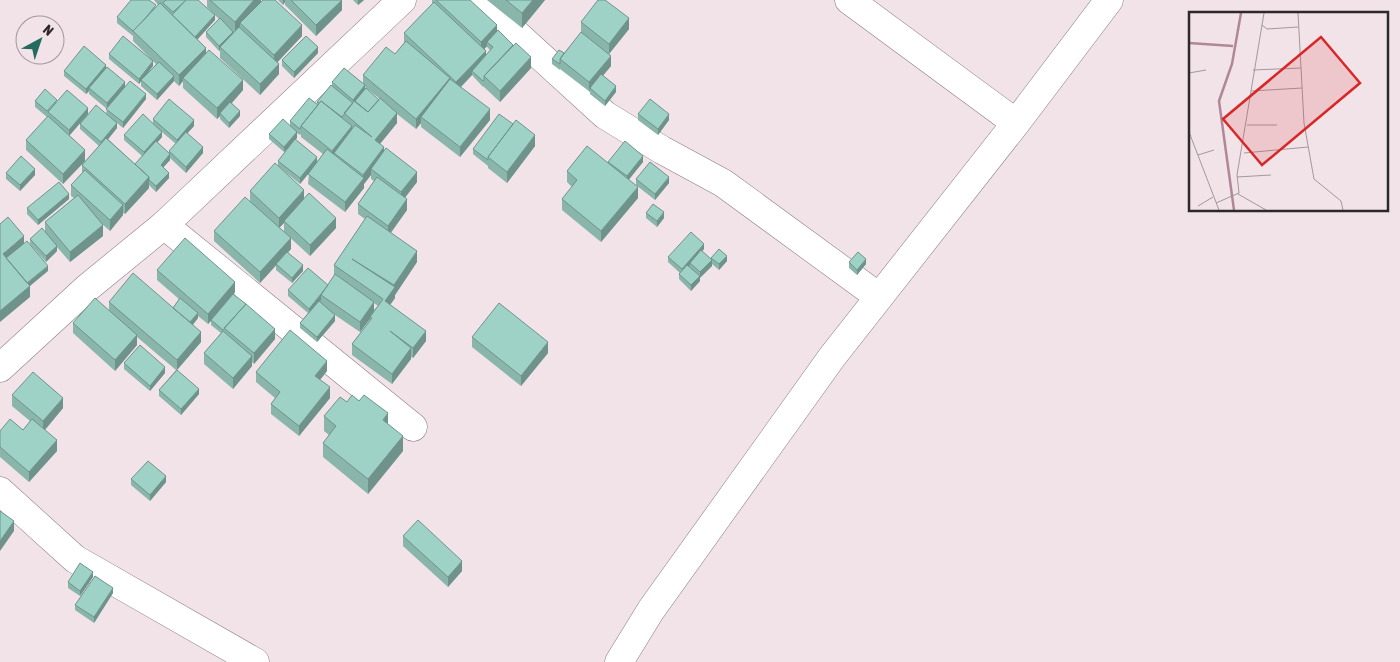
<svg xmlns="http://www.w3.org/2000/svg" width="1400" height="662" font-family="'Asap Condensed',sans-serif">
<rect width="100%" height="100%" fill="#f1e3e8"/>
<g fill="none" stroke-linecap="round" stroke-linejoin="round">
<defs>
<path id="street" d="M479,0L605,115L662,150L723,183L879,297
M849,0L1016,123
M164,225L413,427
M0,491L75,559L255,662
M619,662L651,610L832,357L1016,123L1109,0"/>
<path id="secondary" d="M0,368L87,288L164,225L402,0"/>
</defs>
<use href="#street" stroke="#897c81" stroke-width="29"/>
<use href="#secondary" stroke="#897c81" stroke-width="29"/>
<use href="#street" stroke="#fff" stroke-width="28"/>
<use href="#secondary" stroke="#fff" stroke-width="28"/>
</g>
<path fill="#89b5ab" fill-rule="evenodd" d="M154,0H198L215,20L197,40L206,53L243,90L232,103L240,116L229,128L220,119V116L217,119L183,88V81L179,86L174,81L157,100L141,86V81L139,84L109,59V54L150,58L133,41V36L117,23V17L156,7L158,5ZM153,61L156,64L143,79L153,66Z
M207,0H261V2L302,36L277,62L279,74L260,95L220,58V50L219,51L206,37V32L219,19L207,7Z
M278,0H342V10L316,36L285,5V2L283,5Z
M353,0H364L358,5Z
M432,0H470L497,32L531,68L500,102L484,87V86L483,87L472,75L461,87L490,120L460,157L421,127V123L416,129L397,114V123L380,144L384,151L417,182L405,197L407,210L391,233L417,262L395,295V298L390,305L426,341L413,358L411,357V359L392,384L352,355V344L370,320V319L360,332L335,315V321L317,342L300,328V323L308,313L288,296V290L328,285L334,276V265L365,219L358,214V204L374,181L371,179V175L364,184V188L345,212L308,184L309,173L300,184L278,166V161L291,145L284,152L269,139V134L290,126V121L317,104V102L332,86V82L363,83V75L395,54L404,43V33L432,4ZM487,46V47L490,50L486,56L484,49ZM365,87L380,99L379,100L365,90ZM297,133L300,135L301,134V137L323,154L317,162L295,140L297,138ZM374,303L378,306L374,310Z
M487,0H545L522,28Z
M581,22L629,29L609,54L611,66L603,75L616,92L605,106L590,94V92L560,69V70L552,64V59L564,53L581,33Z
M318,53L294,78L282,66V60Z
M106,68L125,86L146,99L123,128L117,123V128L108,139L135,164L142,156L124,140V135L153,123V119L194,126L187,133L203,153L186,173L170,158V160L163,167L169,178L156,192L149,185V188L125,214L123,213V215L110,231L101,223L103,236L70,262L57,247V251L46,262L30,244V239L45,232V222L74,198L71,196V185L82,173V165L99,146L80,129V124L106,114L107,109L89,94V91L86,94L64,76V71ZM162,132L176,144L169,151V153L157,143L162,137Z
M35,101L57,102L88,114L69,136L85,161L63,184L26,150V140L47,117L35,107Z
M638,114L669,120L658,135L638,120Z
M535,146L507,183L488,168V166L473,154V149Z
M608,162H643L628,180L638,198L601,242L562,210V199L572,187L567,182V171L608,163Z
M6,173L35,175L20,191L6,179Z
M636,179L669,183L655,200L636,185Z
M250,191L304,199L336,228L310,256L284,232V223L279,228L291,249L288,252L303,271L292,283L276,270V265L260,283L214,241V231L250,201Z
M69,199L38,225L27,214V208Z
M646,213L664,218L657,227L646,218Z
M704,249L702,251L711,259V258L727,261L719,270L712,264V266L700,277V281L691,291L679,279V274L680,273L668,262V257Z
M849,262L866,264L857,275L849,268Z
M157,270L235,292L234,294L275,339L254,364L252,362V366L233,389L204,364V353L221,333L211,325V321L208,324L198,316V318L193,325L201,342L177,370L199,394L181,415L159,396V390L176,370L137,337V345L115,371L73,333V323L109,310V302L173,308L179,299L157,280Z
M472,337L548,353L521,386L472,347Z
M124,363L165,373L150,391L124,369Z
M327,371L320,380L330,398L299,436L271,414V404L275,398L256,382V372Z
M12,395L63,408L45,430L57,451L29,482L0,457V431L23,430L30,421L12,406Z
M347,402L388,424L403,451L368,494L323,457V443L329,435L324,431V416Z
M131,479L166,482L150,501L131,485Z
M403,536L462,571L448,587L403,546Z
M93,577L80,596L68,588V582Z
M113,593L94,623L75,610V605Z"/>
<path fill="#6f938b" d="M254,0H261V3L240,23V26L235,32V22Z
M283,0H285V2L283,5Z
M342,0V10L316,36V25Z
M358,0H364L358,5Z
M533,0H545L522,28V13Z
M215,15V20L195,42V37Z
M629,18V29L609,54V44Z
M302,25V36L274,66V55Z
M497,25V36L487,42V46L481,53V42Z
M233,32V37L220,47V50L219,51V46Z
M318,47V53L294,78V72Z
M206,48V58L183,78V81L179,86V75Z
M486,51V61L472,71V75L456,92V82Z
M611,56V66L591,90L590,88L589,92V82Z
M531,57V68L500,102V91Z
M153,61V66L139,84V79Z
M279,64V74L260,95V84Z
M106,65V70L89,88V91L86,94V89Z
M174,76V81L157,100V94Z
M450,78V88L421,117V123L416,129V119Z
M243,80V90L221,115L220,113V116L217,119V108Z
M125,82V87L107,109V103Z
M365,85V91L353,103V100Z
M616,86V92L605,106V101Z
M146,94V99L123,128V122Z
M88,108V114L69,136V130Z
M490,109V120L460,157V147Z
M240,111V116L229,128V123Z
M397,113V123L375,150V140Z
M669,114V120L658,135V129Z
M194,120V126L177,145V140Z
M117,123V128L101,148V142Z
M352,126V136L334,153V160L332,162V151Z
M162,132V137L144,157V152Z
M297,132V138L284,152V147Z
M535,135V146L507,183V172Z
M203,147V153L186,173V167Z
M384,147V158L371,169V175L364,184V188L345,212V202L363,179V175Z
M85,150V161L63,184V174Z
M170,154V160L161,170V165Z
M643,156V162L627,182V176Z
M317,157V163L300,184V178Z
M35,169V175L20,191V185Z
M417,172V182L401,203V192Z
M169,173V178L156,192V186Z
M149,177V188L125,214V204Z
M669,177V183L655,200V194Z
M638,187V198L601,242V231Z
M304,190V201L284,221V223L279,228V218Z
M69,194V199L38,225V220Z
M407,199V210L388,236V226Z
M123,205V215L110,231V220Z
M664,212V218L657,227V221Z
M336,218V228L310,256V245Z
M103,225V236L70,262V252Z
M24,236V247L7,261L3,254Z
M291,238V249L260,283V272Z
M704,244V249L691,264L690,263V265L682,274V269Z
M57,246V251L46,262V256Z
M417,251V262L395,295V298L385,312V301L394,289V285Z
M727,256V261L719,270V264Z
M866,259V264L857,275V270Z
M712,260V266L700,278V272Z
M303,265V271L292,283V278Z
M48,266V271L30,286V297L0,322V311L26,284Z
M700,276V281L691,291V285Z
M235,282V292L208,324V314Z
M329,285L321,295V300L309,314V309Z
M374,302V312L370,317V319L360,332V322Z
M198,313V318L190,328V322Z
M335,315V321L317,342V337Z
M275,329V339L254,364V353Z
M426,331V341L413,358V348Z
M201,332V342L177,370V360Z
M137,335V345L115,371V360Z
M548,342V353L521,386V376Z
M411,348V359L392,384V374Z
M252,356V366L233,389V378Z
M327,361V371L315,386V376Z
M165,367V373L150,391V386Z
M330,387V398L299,436V426Z
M199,389V394L181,415V409Z
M63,398V408L43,432V421Z
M388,413V428L383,420Z
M403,436V451L368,494V479Z
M57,440V451L29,482V472Z
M166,476V482L150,501V495Z
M14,521V531L0,551V541Z
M462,561V571L448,587V577Z
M93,572V577L80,596V591Z
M113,588V593L94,623V617Z"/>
<path fill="#9fd2c7" stroke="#6f938b" d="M131,0H149L156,5L144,20L133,31L117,17Z
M166,0H186L173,12L163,3Z
M186,0H198L215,15L195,37L172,15Z
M210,0H254L235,22Z
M263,0H275L302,25L274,55L240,23Z
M291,0H342L316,25Z
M436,0H470L497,25L481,42Z
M506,0H533L522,13Z
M598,0H605L629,18L609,44L581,22Z
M434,2L486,51L456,82L404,33Z
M160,3L206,48L179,75L133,31Z
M220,18L233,32L219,46L206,32Z
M239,27L279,64L260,84L220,47Z
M498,30L513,45L484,76V80L483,81L472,71L493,47L487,42Z
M581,32L611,56L589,82L560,59Z
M123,36L153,61L139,79L109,54Z
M306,36L318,47L294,72L282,60Z
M406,41L450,78L416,119L363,75L386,47L395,54Z
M516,43L531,57L500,91L484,76Z
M84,46L106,65L86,89L64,71Z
M209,50L243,80L217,108L183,78Z
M559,50L564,53L560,59V64L552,59Z
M159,62L174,76L157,94L141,80Z
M107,67L125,82L107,103L89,88Z
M344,68L365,85L353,100L332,82Z
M601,74L616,86L605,101L590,88Z
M450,79L490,109L460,147L421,117Z
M130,81L146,94L123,122L106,109Z
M331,85L353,103L342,117L321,101L319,103L317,102Z
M366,88L379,100L368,112L355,101Z
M45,89L57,100L47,111L35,101Z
M67,90L88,108L69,130L48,112Z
M309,98L318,105L301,126L300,129L290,121Z
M380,98L397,113L375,140L384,147L363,175L334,153L355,125L372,137L344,113L354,101L368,112Z
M169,99L194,120L177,140L153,119Z
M650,99L669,114L658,129L638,114Z
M321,101L352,126L332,151L301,126Z
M230,102L240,111L229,123L220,113Z
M96,105L117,123L101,142L80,124Z
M143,114L162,132L144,152L124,135Z
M499,114L513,124L488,157V160L473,149Z
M48,116L85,150L63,174L26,140Z
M283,119L297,132L284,147L269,134Z
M516,120L535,135L507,172L488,157Z
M186,132L203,147L186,167L169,151Z
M106,138L149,177L125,204L82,165Z
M295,139L317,157L300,178L278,161Z
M156,141L170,154L161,165L169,173L156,186L149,180V177L135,164Z
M625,141L643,156L627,176L608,162Z
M587,146L638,187L601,231L562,199L577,180L567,171Z
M386,148L417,172L401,192L371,169Z
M327,149L364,178L345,202L308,174Z
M21,156L35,169L20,185L6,173Z
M650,162L669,177L655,194L636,179Z
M275,163L304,190L279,218L250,191Z
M85,170L123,205L110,220L71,185Z
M377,177L407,199L388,226L358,204Z
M59,182L69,194L38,220L27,208Z
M309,193L336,218L310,245L284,221Z
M78,195L103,225L70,252L45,222Z
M245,197L291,238L260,272L214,231Z
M653,204L664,212L657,221L646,213Z
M367,216L417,251L394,285L352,259L395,287L385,301L426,331L413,348L390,331L411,348L392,374L352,344L372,318L370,317L383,299L334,265Z
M8,217L24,236L3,254L30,286L0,311V224Z
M42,228L57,246L46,256L30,239Z
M691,232L704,244L682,269L668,257Z
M185,238L235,282L208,314L157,270Z
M27,241L48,266L27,283L6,258Z
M719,249L727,256L719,264L711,258Z
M701,250L712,260L700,272L690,263Z
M287,252L303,265L292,278L276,264Z
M858,252L866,259L857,270L849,262Z
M687,265L700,276L691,285L679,274Z
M308,268L328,285L321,294L309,309L288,290Z
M133,273L201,332L177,360L109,302Z
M335,274L374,302L360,322L321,295Z
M233,294L246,304L223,330L211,320Z
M95,298L137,335L115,360L73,323Z
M180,298L198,313L190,322L173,308Z
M319,301L335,315L317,337L300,323Z
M499,303L548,342L521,376L472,337Z
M246,304L275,329L254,353L224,328Z
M290,330L327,361L315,376L330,387L299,426L271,404L280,392L256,372Z
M223,331L252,356L233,378L204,353Z
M140,345L165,367L150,386L124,363Z
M177,370L199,389L181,409L159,390Z
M33,372L63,398L43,421L12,395Z
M352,395L359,401L364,395L388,413L383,420L403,436L368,479L323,443L336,426L324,416L340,397L347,402Z
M10,419L23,430L32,419L57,440L29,472L0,447V431Z
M148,461L166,476L150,495L131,479Z
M0,511L14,521L0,541Z
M418,520L462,561L448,577L403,536Z
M80,563L93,572L80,591L68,582Z
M95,576L113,588L94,617L75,605Z"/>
<g transform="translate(1189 12)">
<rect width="199" height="199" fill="#f1e3e8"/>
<path fill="none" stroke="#b18797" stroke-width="2.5" d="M0,31L44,34M45,198L30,89L43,52L52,1"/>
<path fill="none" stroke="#a3989c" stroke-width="1" d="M109,1L115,111L125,167L152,189L154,198M73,13L78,17L109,15M64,58L112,56M0,61L17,58M62,79L113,76M58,113H88M0,120L30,198M55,141L119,135M9,143L25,138M48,165L82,163M49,182L77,198M27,191L50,181L48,163L75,1M9,194L24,185"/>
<path fill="#d62828" fill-opacity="0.15" stroke="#d62828" stroke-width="2.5" d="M132,25L171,71L73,153L34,107Z"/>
<rect width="199" height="199" fill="none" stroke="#2e282a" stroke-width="2.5"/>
</g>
<g transform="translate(40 40) rotate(40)"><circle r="24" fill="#f1e3e8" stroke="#a3989c"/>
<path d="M0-4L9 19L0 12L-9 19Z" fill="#246a5f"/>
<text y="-8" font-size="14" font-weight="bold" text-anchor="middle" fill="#2e282a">N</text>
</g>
</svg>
